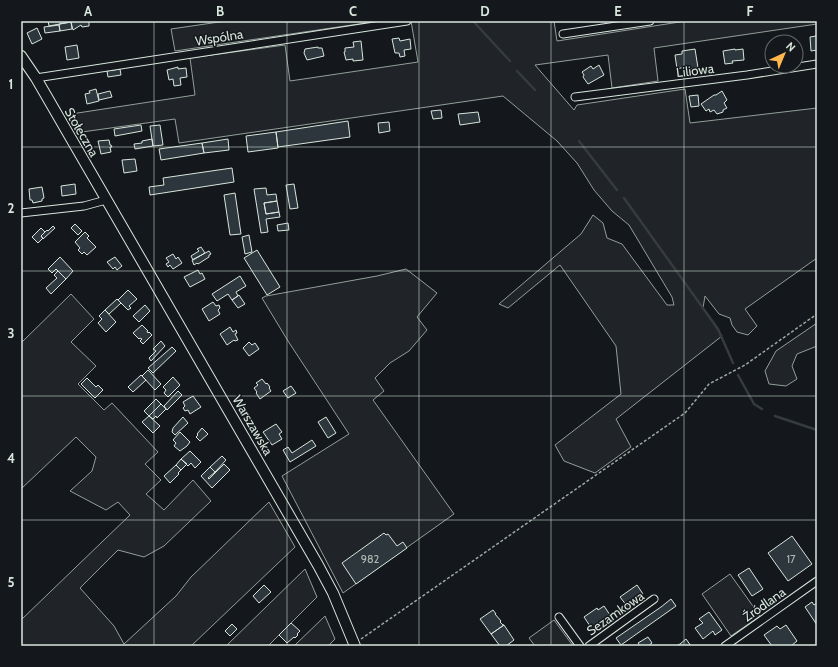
<svg xmlns="http://www.w3.org/2000/svg" width="838" height="667" font-family="Cabin,sans-serif">
<rect width="100%" height="100%" fill="#14181c"/>
<path fill="#202428" stroke="#939e99" d="M226,21H379L175,51L171,29Z
M411,21H554L557,41L686,21H817V24L654,48L658,81L612,88L608,55L535,65L574,110L577,105L685,89L690,123L817,108V258L745,309L757,326L748,335L737,332L732,325L730,318L719,314L705,296L703,308L722,336L616,419L631,447L595,473L564,461L555,445L621,394L616,346L560,265L508,308L499,304L581,234L593,215L603,223L607,238L622,244L667,305H674L672,297L629,225L612,211L594,190L577,163L557,141L503,96L179,143L175,119L82,132L71,114L195,95L190,58L285,45L290,81L418,62Z
M406,269L437,293L417,317L427,330L409,351L390,363L375,378L384,391L373,400L454,514L343,593L282,476L349,434L288,341L262,298L266,296L377,276Z
M71,294L94,319L71,342L96,366L78,384L104,410L112,403L158,452L145,464L161,480L146,494L164,510L193,480L211,501L164,546L144,557L118,550L80,588L114,626L124,644L176,596L191,577L269,502L295,547L191,646H21V620L130,515L118,502L106,510L70,491L92,471L96,457L76,437L21,489V343Z
M817,323V346L797,354L792,366L797,379L786,386L769,384L765,371L776,351Z
M305,569L317,597L268,646H226Z
M730,574L760,616L731,636L702,594Z
M325,616L335,639L328,646H294Z
M554,620L573,646H535L529,638Z"/>
<g fill="none" stroke-linecap="round" stroke-linejoin="round">
<path stroke="#363b3e" stroke-width="2.5" d="M473,21L510,61
M517,71L535,90
M579,141L617,190
M624,198L718,329L733,363
M738,375L754,404L762,409
M775,416L817,430"/>
</g>
<path fill="#2c363c" stroke="#d8e6dc" d="M48,21H71V22L49,26Z
M77,21H89V26L82,27L81,25L73,30L71,22Z
M71,22L72,29L60,31L59,24Z
M59,25L60,31L45,33L44,27Z
M37,28L42,39L32,44L27,33Z
M816,35H817V50L811,51L810,37L816,36Z
M399,38L400,41L410,39L411,49L404,50L405,56L400,57L399,53H395L392,39Z
M786,40V42H772V50L771,42Z
M361,41L363,60L353,61V59L346,60L344,52H345V48L354,47L353,42Z
M77,45L79,58L67,60L65,47Z
M318,47V48H322L324,56L307,60L304,53L305,49Z
M695,49L698,68L688,69V66L677,69L675,55L682,54V51Z
M735,49V50L743,49L744,60L732,61L733,63L725,64L723,51Z
M599,65L604,75L588,84L583,77L584,75L582,72L591,66L593,69Z
M178,67V69L186,68L187,77L180,78L181,85L174,86L173,79L169,80L167,70Z
M120,69L121,75L108,77L107,71Z
M96,89L99,101L87,104L85,94L90,93L89,91Z
M110,91L112,97L99,100L98,94Z
M722,91L727,100L724,103L727,108L723,110V112L717,114L714,110L710,112L709,109L706,111L701,104L714,95H716Z
M698,95L699,106L691,107L689,96Z
M441,110L442,118L433,119L431,111Z
M478,112L480,122L460,125L458,114Z
M348,121L350,137L278,147L276,132Z
M389,122L390,131L379,133L378,123Z
M141,125L142,131L115,136L114,129Z
M160,125L163,145L153,146L150,126Z
M276,132L278,148L248,152L246,136Z
M152,139L153,146L135,149L134,144L142,143V141Z
M228,139L229,150L204,153L202,143Z
M109,140L110,145H111L112,147H110L111,152L101,154L98,141Z
M202,143L204,153L161,160L159,149Z
M135,159L137,171L124,173L122,160Z
M232,168L234,182L150,195L149,187L164,185L163,178Z
M75,184L76,194L62,196L61,186Z
M294,184L298,208L290,209L286,185Z
M42,187L44,198L42,199V201L33,203L32,200H30L29,189Z
M266,188L267,195L276,194L277,201L264,203L266,214L279,212L280,217L266,219L268,232L261,233L254,189Z
M235,193L241,234L230,235L224,195Z
M277,201L279,212L266,214L264,203Z
M288,223L289,230L278,231L277,225Z
M75,224L82,231L78,235L71,228Z
M53,226L55,228L43,239L41,236L47,230L48,231Z
M41,228L45,232L41,236L43,238L38,243L32,237Z
M85,232L89,236L87,238L96,247L87,255L84,252L82,254L78,250L80,248L75,242Z
M249,235L252,252L245,254L242,237Z
M201,247L205,253L193,260L191,256L199,251L197,249Z
M257,250L280,287L267,295L244,258Z
M209,251L211,254L209,255V257L198,264L197,263L194,265L192,260Z
M173,254L176,259L178,257L182,263L173,269L170,265L168,267L166,264L169,262L166,258Z
M60,257L73,271L66,279L56,269L52,273L48,269Z
M115,257L122,266L117,270L115,267L113,269L107,262Z
M198,270L200,274L202,273L205,279L190,287L184,277Z
M58,271L66,279L51,294L46,288L57,278L54,275Z
M240,276L246,286L236,292L238,296L232,300L228,294L217,301L212,294Z
M128,290L137,299L129,306L131,308L128,310L118,300Z
M239,295L245,304L238,308L232,300Z
M117,299L121,303L109,314L105,310Z
M213,302L216,306L219,305L220,308L218,310L220,314L209,321L202,309Z
M145,305L150,311L139,322L133,316Z
M105,310L116,322L106,332L98,323L102,319L99,316Z
M142,325L148,331H147L148,333L149,332L152,335L143,344L140,341L142,339L140,338L139,339L133,333Z
M230,327L233,332L236,330L237,333L235,334L238,340L235,341L234,340L227,345L220,334Z
M161,341L165,346L151,361L149,358L156,351L153,349Z
M249,342L252,345L255,343L259,349L249,356L243,348Z
M172,347L176,351L153,373L148,368Z
M148,370L161,384L155,390L142,376Z
M141,375L146,380L133,392L128,387Z
M173,377L180,385L168,397L164,393L166,390L163,387Z
M87,378L96,387L98,385L103,390L95,398L81,384Z
M262,379L266,384L267,383L270,387L269,388L271,391L260,399L256,393L257,392L254,388L258,385L256,383Z
M291,386L296,393L288,398L283,391Z
M178,391L182,395L167,410L164,406Z
M193,396L201,407L190,414L188,410L185,411L183,408L185,406L183,402Z
M156,399L161,404L149,416L144,411Z
M161,404L166,409L157,418L156,416L153,419L149,416Z
M149,416L160,426L153,433L142,422Z
M183,417L188,423L175,435L172,432L173,428Z
M326,417L336,433L328,438L318,422Z
M276,424L282,432L279,434L282,439L272,445L263,432Z
M202,428L208,434L200,441L196,437L198,435L197,434Z
M180,432L190,442L187,446L180,451L174,446L176,443L173,440Z
M312,440L316,446L290,462L283,450L288,447L292,453Z
M190,451L201,462L195,468L191,463L188,466L181,459Z
M222,456L226,460L215,472L210,467Z
M181,459L187,464L181,470L176,465Z
M224,464L230,470L212,488L201,476L210,467L215,472L208,478L209,479Z
M176,465L181,470L178,473L179,474L170,483L164,476Z
M384,533L386,535L388,534L397,546L403,542L407,548L356,584L342,563Z
M792,536L812,564L788,581L768,553Z
M749,568L763,589L752,596L738,575Z
M264,585L271,592L259,603L253,596Z
M637,585L643,594L627,606L620,597Z
M671,599L676,606L621,645L616,638L661,607Z
M812,602L814,605L817,603V625L805,607Z
M604,606L610,615L604,619L605,621L592,629L584,617L597,608L598,610Z
M493,610L496,614H495L501,621L500,622L503,625H504L491,634L480,619Z
M709,612L722,630L715,635L713,631L703,639L695,628L703,623L699,619Z
M291,623L300,631L297,634L298,635L295,638L294,637L287,643L279,635Z
M232,624L237,629L230,636L225,631Z
M504,625L514,640L506,646H500L491,634Z
M786,625L797,641L791,646H772L764,635L777,626L780,629Z
M648,637L652,643L648,646H640L638,643Z
M686,639L691,646H676L680,644Z"/>
<g fill="none" stroke-linecap="round" stroke-linejoin="round">
<defs>
<path id="street" d="M563,34L650,21
M36,78L407,21
M575,97L747,75L817,64
M21,213L84,206L106,200
M559,617L580,646
M589,646L654,599
M725,646L817,581"/>
<path id="secondary" d="M21,56L36,78C129,241 225,402 318,565L333,593L355,646"/>
</defs>
<use href="#street" stroke="#d8e6dc" stroke-width="9"/>
<use href="#secondary" stroke="#d8e6dc" stroke-width="12"/>
<path stroke="#9da8a2" stroke-width="1.5" stroke-dasharray="3 2" stroke-linecap="butt" d="M361,639L685,413L709,384L745,365L817,314"/>
<use href="#street" stroke="#14181c" stroke-width="7"/>
<use href="#secondary" stroke="#14181c" stroke-width="10"/>
</g>
<path fill="none" stroke="#d8e6dc" stroke-width="1" stroke-opacity="0.55" d="M154,21V646M287,21V646M419,21V646M551,21V646M684,21V646M21,147H817M21,271H817M21,396H817M21,520H817"/>
<g text-anchor="middle" stroke-width="3" stroke-linejoin="round" paint-order="stroke">
<g font-size="11" fill="#adbab4">
<text x="370" y="563">982</text>
<text x="791" y="563">17</text>
</g>
<g font-size="13" fill="#d8e6dc" stroke="#14181c">
<text transform="translate(219 37) rotate(-9)" y="5">Wspólna</text>
<text transform="translate(695 70) rotate(-7)" y="5">Liliowa</text>
<text transform="translate(82 132) rotate(60)" y="5">Stołeczna</text>
<text transform="translate(253 425) rotate(60)" y="5">Warszawska</text>
<text transform="translate(764 604) rotate(-35)" y="5">Źródlana</text>
<text transform="translate(615 613) rotate(-35)" y="5">Sezamkowa</text>
</g>
</g>
<rect width="838" height="667" fill="none" stroke="#14181c" stroke-width="44"/>
<g transform="translate(784 54) rotate(44)"><circle r="19" fill="#14181c" stroke="#626a69"/>
<path d="M0-3L7 15L0 10L-7 15Z" fill="#ffb74d"/>
<text y="-6" font-size="11" font-weight="bold" text-anchor="middle" fill="#d8e6dc">N</text>
</g>
<rect x="22" y="22" width="794" height="623" fill="none" stroke="#d8e6dc" stroke-width="1.5"/>
<g font-size="13" text-anchor="middle" font-weight="bold" fill="#d8e6dc">
<text x="88" y="16">A</text>
<text x="220" y="16">B</text>
<text x="353" y="16">C</text>
<text x="485" y="16">D</text>
<text x="618" y="16">E</text>
<text x="750" y="16">F</text>
<text x="11" y="89">1</text>
<text x="11" y="213">2</text>
<text x="11" y="338">3</text>
<text x="11" y="463">4</text>
<text x="11" y="587">5</text>
</g>
</svg>
